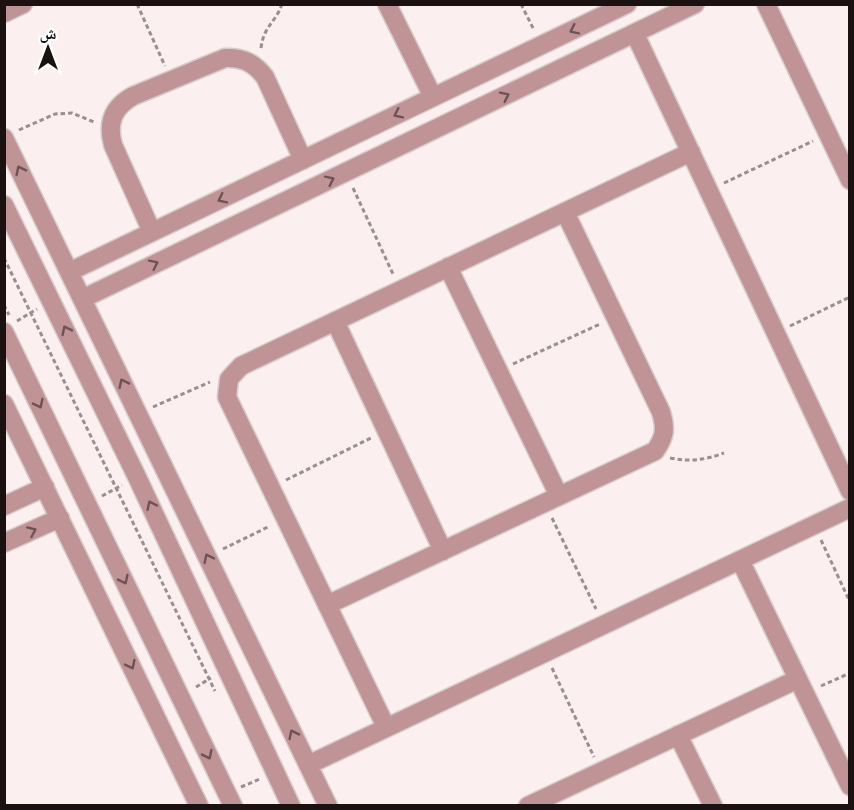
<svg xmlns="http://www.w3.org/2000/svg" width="854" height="810" font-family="'PT Sans','Noto Naskh Arabic',sans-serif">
<rect width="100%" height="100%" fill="#fbeff0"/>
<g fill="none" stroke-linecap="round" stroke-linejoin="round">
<defs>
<path id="street" d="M387,4L433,97
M766,4L850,180
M4,13L23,4
M635,34L850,491
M4,138L328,806
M4,205L137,477L291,806
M152,232L113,145C107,123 113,107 133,96L225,58C243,57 254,63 265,77L303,160
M448,267L559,496
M69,272L627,4
M82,299L695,4
M335,321L443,551
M4,332L233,806
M4,404L199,806
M4,506L45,487
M4,543L60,518
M740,560L850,786
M327,605L655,451C665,437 666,429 661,412L565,212
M386,727L227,397L229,379L241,366L691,152
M678,735L713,806
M308,765L850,508
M528,806L798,679"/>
</defs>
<use href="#street" stroke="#d7cbcc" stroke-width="21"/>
<path stroke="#9a8f90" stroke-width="3" stroke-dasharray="4.5 3" stroke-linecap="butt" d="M137,4L165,66
M521,4L534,30
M261,48C264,25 275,24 282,4
M19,130L55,114L72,113L94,122
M724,183L813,141
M353,188L393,274
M4,258L215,691
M4,305L9,315
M17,321L37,309
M790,326L850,297
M513,364L600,324
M153,407L210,382
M670,458C690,462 705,460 724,453
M286,480L371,438
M102,496L122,485
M552,518L596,609
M821,540L850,602
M223,549L270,526
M552,668L594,757
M821,686L850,673
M196,687L211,678
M241,787L260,779"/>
<use href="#street" stroke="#c09496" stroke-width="18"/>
</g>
<defs><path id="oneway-chevron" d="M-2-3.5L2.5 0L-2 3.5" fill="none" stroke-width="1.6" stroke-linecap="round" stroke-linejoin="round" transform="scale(1.5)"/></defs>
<g stroke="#6e5254">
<use href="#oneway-chevron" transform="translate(574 30) rotate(154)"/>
<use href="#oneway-chevron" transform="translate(505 96) rotate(-26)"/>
<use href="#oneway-chevron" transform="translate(398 114) rotate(154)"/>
<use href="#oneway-chevron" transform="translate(20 170) rotate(-116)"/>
<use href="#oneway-chevron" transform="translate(330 180) rotate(-26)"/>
<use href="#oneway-chevron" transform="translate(222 199) rotate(154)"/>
<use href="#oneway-chevron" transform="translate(154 264) rotate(-26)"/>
<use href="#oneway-chevron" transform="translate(66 330) rotate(-116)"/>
<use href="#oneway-chevron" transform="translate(123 383) rotate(-116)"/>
<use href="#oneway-chevron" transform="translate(39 404) rotate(64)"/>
<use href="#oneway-chevron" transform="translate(151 505) rotate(-115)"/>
<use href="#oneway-chevron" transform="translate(32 531) rotate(-24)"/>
<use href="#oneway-chevron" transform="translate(208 558) rotate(-116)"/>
<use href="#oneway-chevron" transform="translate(124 580) rotate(64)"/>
<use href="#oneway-chevron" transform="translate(131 665) rotate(64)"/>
<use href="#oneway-chevron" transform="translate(293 734) rotate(-116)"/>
<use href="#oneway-chevron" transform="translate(208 755) rotate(64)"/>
</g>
<rect width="854" height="810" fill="none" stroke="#1b1111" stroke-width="12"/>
<g transform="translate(48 48)" stroke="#ffffff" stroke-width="4.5" paint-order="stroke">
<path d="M0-4.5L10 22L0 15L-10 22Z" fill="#1b1111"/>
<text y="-9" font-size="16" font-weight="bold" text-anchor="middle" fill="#1b1111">ش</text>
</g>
</svg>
